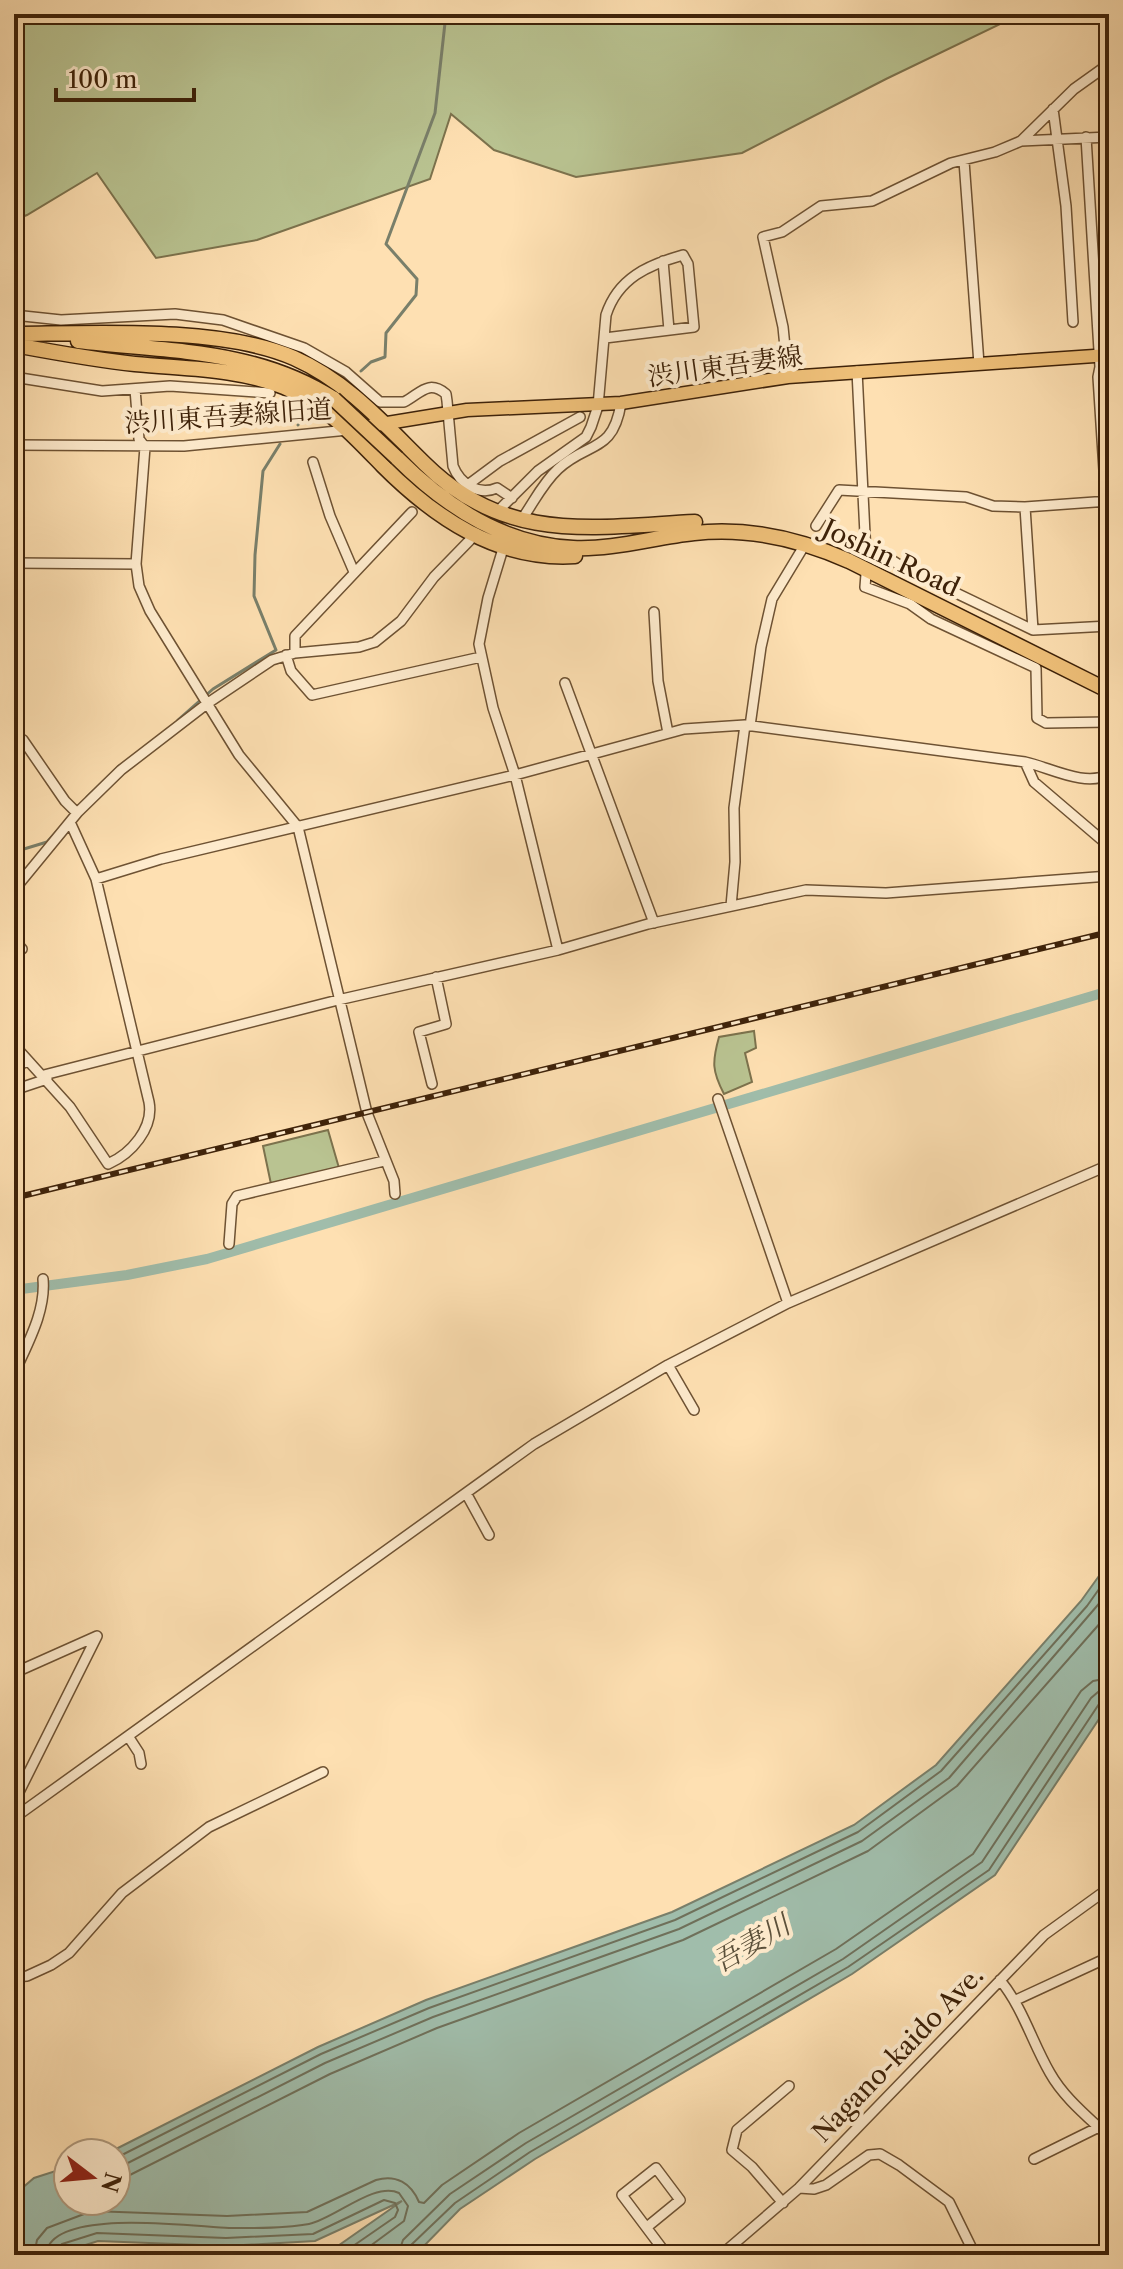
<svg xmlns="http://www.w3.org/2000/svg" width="1123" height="2269" font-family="'Libre Caslon Text','Noto Serif JP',serif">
<rect width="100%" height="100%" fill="#fee0b2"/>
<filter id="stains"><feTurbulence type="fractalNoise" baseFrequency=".0025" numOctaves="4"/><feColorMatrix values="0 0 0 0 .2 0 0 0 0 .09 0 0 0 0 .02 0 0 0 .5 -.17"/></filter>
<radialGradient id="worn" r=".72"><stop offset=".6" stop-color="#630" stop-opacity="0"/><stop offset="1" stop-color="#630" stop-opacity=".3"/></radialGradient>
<path fill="#b9c391" stroke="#7c724d" stroke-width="2" d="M14,14H1021L886,79L742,153L576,177L494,150L451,114L430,179L257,240L156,258L97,173L27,215L14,220Z
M754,1031L756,1048L745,1053L752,1082L724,1094C712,1071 712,1062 719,1037Z
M328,1130L339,1168L271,1184L263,1146Z"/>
<path fill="#a0bdab" stroke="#797f6a" stroke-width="2" d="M1109,1562V1704L995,1875L852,1974L535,2159L460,2209L422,2248L410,2255H325L402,2201L315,2241L226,2246L98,2241L54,2255H14V2195L34,2178L68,2167V2201H116V2153H108L318,2047L426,2000L672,1912L854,1825L936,1765L1081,1601Z"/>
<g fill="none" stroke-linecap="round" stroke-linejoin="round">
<path stroke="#6f705a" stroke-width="2" d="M116,2158L321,2054L429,2008L675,1920L858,1832L941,1771L1087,1606L1109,1575
M116,2169L325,2063L433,2017L679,1929L862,1841L949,1778L1109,1592
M116,2182L330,2074L437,2028L683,1940L868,1851L957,1786L1109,1613
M34,2255L37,2240L47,2228L92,2211L227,2216L307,2212L376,2180C396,2174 411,2183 419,2202L424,2203L442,2185L519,2133L836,1949L973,1854L1081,1691L1093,1681L1109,1678
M46,2255C49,2206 194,2227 229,2228C254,2228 283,2229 309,2224C334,2219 375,2181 399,2193L408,2206L404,2221L358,2255
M57,2255V2249L62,2244L97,2233L226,2238L313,2234L384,2200L395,2203L398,2210L395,2217L340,2255
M398,2255L403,2240L450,2194L526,2143L843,1959L982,1862L1091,1698L1098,1692L1109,1690
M408,2255L410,2246L455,2203L530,2152L848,1967L989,1870L1099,1704L1109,1701"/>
<path stroke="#797f6a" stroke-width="3" d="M361,371L371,362L385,357L386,333L416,295L417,279L386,244L435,113L446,14
M298,425L307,412
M178,720L213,689L276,650L254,596L255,555L263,471L280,444
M87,797L119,766
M14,852L47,842L58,830"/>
<path stroke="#a0bdab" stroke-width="10" d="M14,1290L127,1275L207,1259L1109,991"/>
<defs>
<path id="minor" d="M1053,109L1066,206L1073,322
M1086,137L1100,367L1098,377L1106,501L1109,636
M1021,141L1074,89L1109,64
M964,161L979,364
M663,261L669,330
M14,315L61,320L175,314L223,320L304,348L346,372L380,402H404C420,394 428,379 446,394L447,401L453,466C460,484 479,496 497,488L512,498
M857,371L866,555
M14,377L102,391L170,386L270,393
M788,377L783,327L763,237L782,232L821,206L872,201L951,163L995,152L1021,141L1109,137
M135,389L139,439L145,447L136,564L139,586L150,611L239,755L298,827L367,1113L394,1181L395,1194
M14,445L184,446L348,430
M313,462L330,516L354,572
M469,484L500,461L580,417
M502,507L538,471L586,437L591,427L598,406L606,315C618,278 648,265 683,255L688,264L694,327L605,338
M524,516C535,500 543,483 558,469C588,441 613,454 621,403
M816,526L839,490L966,497L993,506L1025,507L1109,501
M865,548L875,549L904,568L1033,630L1025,507
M502,552L488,598L479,644L493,708L515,775L558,950
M14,563L136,564
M866,574L865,587L910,604L931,619L1036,668L1037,718L1046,723L1109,722
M654,612L658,681L668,733
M1033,630L1109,626
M295,653V636L412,512
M286,655L291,671L312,695L481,657
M565,683L654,923
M750,726L761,647L772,599L804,546
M14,735L23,740L65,801L77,813
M1025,762C1049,767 1086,788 1109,774
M96,879L161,859L515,775L684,729L745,725L1025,762L1034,782L1109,846
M14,890L78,812L121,770L208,703L272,660L295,653L359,647L375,642L401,621L434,577L470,540
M731,906L735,862L734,808L745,725
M14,940L22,949
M14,1045L70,1107L108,1164C131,1154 154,1128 149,1102L96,879L70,822
M14,1067L28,1061
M44,1075L338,1000L558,950L648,924L806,890L886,893L1109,876
M432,1084L419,1032L446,1024L436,977
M14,1090L47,1079
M718,1099L788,1303
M229,1244L232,1204L237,1196L384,1161
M668,1365L694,1410
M14,1374C27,1344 46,1312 43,1279
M466,1493L489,1535
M14,1673L97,1636L14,1802
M128,1736L139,1753L141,1764
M14,1818L534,1444L668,1365L788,1303L1109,1165
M14,1977L27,1976L51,1965L69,1953L122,1893L209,1827L323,1772
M1000,1980C1023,2008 1032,2042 1050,2073C1064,2098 1088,2117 1109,2137
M1016,2000L1109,1957
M1034,2159L1109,2122
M799,2188L814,2189L826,2185L869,2155L880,2154L899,2165L949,2202L975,2255
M783,2203L752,2167L732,2150L737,2130L789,2086
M647,2227L680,2200L656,2168L622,2195L667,2255
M721,2255L799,2188L1044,1935L1109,1888"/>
<path id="major" d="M357,428L467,410L621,403L788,377L1109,355"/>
<path id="highway" d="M22,334C99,333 224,327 294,358C348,382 384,424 425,464C506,544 592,527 695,522
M78,341C168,352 255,348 334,399
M20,346C58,353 96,360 135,364C185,369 237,368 284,387C325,404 353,435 383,466C435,518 498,561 575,556
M397,458C444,505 503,545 573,548C613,550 655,537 694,533C748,527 800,539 849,561L1109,691"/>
</defs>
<use href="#minor" stroke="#6e5233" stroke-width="12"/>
<use href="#major" stroke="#3e2209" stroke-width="15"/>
<use href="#highway" stroke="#3e2209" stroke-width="17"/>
<use href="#minor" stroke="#feebcd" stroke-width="9"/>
<use href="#major" stroke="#efc079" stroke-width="12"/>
<use href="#highway" stroke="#efc079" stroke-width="14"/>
<defs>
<path id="rail" d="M14,1198L1109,932"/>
</defs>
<use href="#rail" stroke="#3e2209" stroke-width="6"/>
<use href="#rail" stroke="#feebcd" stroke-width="3" stroke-dasharray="9" stroke-linecap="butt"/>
<defs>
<path id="highway-bridge" d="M334,399L397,458"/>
</defs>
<use href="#highway-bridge" stroke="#3e2209" stroke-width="17" stroke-linecap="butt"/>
<use href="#highway-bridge" stroke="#efc079" stroke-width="14"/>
</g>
<g text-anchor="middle" stroke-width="8" stroke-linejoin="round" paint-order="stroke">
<g font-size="26" fill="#3e2209" stroke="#feebcd">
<text transform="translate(725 366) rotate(-8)" y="9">渋川東吾妻線</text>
<text transform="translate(228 416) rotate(-4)" y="9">渋川東吾妻線旧道</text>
<text transform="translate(891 558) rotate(25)" y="9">Joshin Road</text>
<text transform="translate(898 2054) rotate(-46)" y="9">Nagano-kaido Ave.</text>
</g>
<g font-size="28" font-style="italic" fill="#5b503a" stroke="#feebcd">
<text transform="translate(751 1943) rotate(-30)" y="10">吾妻川</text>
</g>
</g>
<rect width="1123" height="2269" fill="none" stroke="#fee0b2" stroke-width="48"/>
<rect x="16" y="16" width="1091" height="2237" fill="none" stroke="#3e2209" stroke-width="4"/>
<rect x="24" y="24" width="1075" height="2221" fill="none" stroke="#3e2209" stroke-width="2"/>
<g transform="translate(92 2177) rotate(106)"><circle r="38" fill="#feebcd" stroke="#b19b7f" stroke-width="2"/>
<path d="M0-6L14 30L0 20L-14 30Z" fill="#8f2418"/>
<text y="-12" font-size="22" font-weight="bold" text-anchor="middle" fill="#3e2209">N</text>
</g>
<path d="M56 88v12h138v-12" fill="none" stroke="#3e2209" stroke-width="4"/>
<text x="68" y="88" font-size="24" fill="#3e2209" stroke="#feebcd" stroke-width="6" paint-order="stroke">100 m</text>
<rect width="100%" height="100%" filter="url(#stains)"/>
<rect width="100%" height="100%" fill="url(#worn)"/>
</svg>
